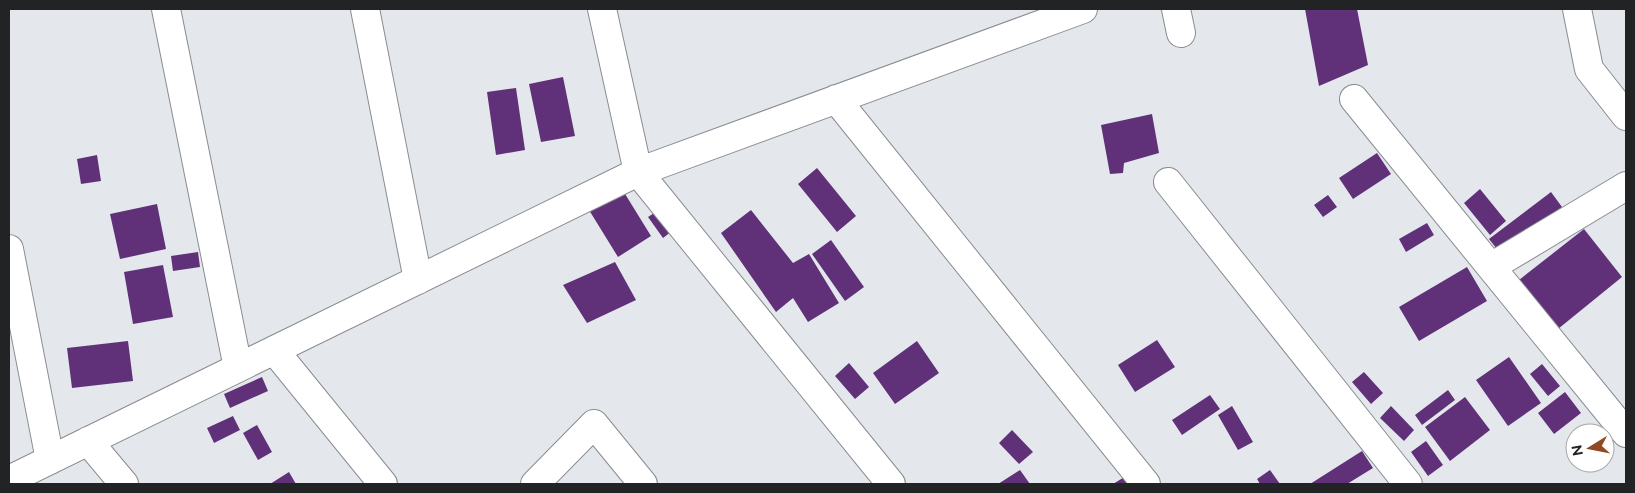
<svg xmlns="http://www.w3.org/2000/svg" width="1635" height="493" font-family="Raleway,sans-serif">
<rect width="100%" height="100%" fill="#e4e8ed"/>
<path fill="#603179" d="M1305,9H1357L1368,65L1319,86Z
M563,77L575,136L541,142L529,84Z
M516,88L525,150L496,155L487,92Z
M1152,114L1159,153L1124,163L1123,173L1110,174L1101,125Z
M1377,153L1391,174L1353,199L1339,178Z
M97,155L101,181L81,184L77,159Z
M817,168L856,216L837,232L798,184Z
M622,189L651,236L618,257L589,210Z
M1480,189L1506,221L1490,235L1464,203Z
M1551,192L1562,207L1501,254L1489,239Z
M1328,195L1337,207L1323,217L1314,205Z
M157,204L166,249L120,259L110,214Z
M662,208L676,228L663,238L648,217Z
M751,210L793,263L809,254L839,303L808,322L793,298L776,312L721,233Z
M1427,223L1434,235L1406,252L1399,239Z
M1584,229L1622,277L1558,329L1519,280Z
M831,240L864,287L845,301L812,254Z
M198,252L200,267L173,271L171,256Z
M615,262L636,300L587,323L563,285Z
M163,265L173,317L133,324L124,272Z
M1467,267L1487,301L1419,341L1399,307Z
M1157,340L1175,367L1135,392L1118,365Z
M128,341L133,381L72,388L67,348Z
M917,341L939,373L895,404L873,373Z
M1509,357L1541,403L1508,426L1476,380Z
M849,363L869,387L855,399L835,376Z
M1542,364L1560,386L1548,396L1530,374Z
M1364,372L1383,393L1371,404L1352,382Z
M262,377L268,391L230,408L224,394Z
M1448,390L1455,400L1422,425L1415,415Z
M1565,392L1581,413L1554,434L1538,413Z
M1210,395L1220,409L1182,435L1172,420Z
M1465,397L1490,430L1450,461L1425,427Z
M1232,406L1253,442L1238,450L1218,415Z
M1391,406L1414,430L1404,441L1380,418Z
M233,416L240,430L214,443L207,428Z
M257,425L272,452L258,460L243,433Z
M1012,430L1033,452L1019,464L999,443Z
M1426,441L1443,465L1428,476L1411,452Z
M1362,451L1373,468L1347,484H1310Z
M1020,470L1030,484H998Z
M1270,470L1280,484H1260L1257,479Z
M289,472L296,484H270Z
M1126,476L1131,484H1113Z"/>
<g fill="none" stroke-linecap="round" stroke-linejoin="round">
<defs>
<path id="minor" d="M166,9L238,368
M365,9L418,280
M602,9L638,172L891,484
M1176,9L1181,33
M1577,9L1589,69L1626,116
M836,99L1146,484
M1354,99L1626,433
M1168,182L1408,484
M9,249L50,460
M1491,267L1626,186
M274,350L383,484
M88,441L124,484
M9,480L638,172L1083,9
M535,484L594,424L643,484"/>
</defs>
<use href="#minor" stroke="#898c90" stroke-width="30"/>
<use href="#minor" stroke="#fff" stroke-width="28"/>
</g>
<rect width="1635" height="493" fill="none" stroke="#212324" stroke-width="20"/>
<g transform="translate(1590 448) rotate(260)"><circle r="24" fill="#ffffff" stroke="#a6a7a7"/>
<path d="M0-4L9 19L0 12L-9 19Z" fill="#8f4923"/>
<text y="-8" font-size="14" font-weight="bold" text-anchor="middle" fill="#212324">N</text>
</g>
</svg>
